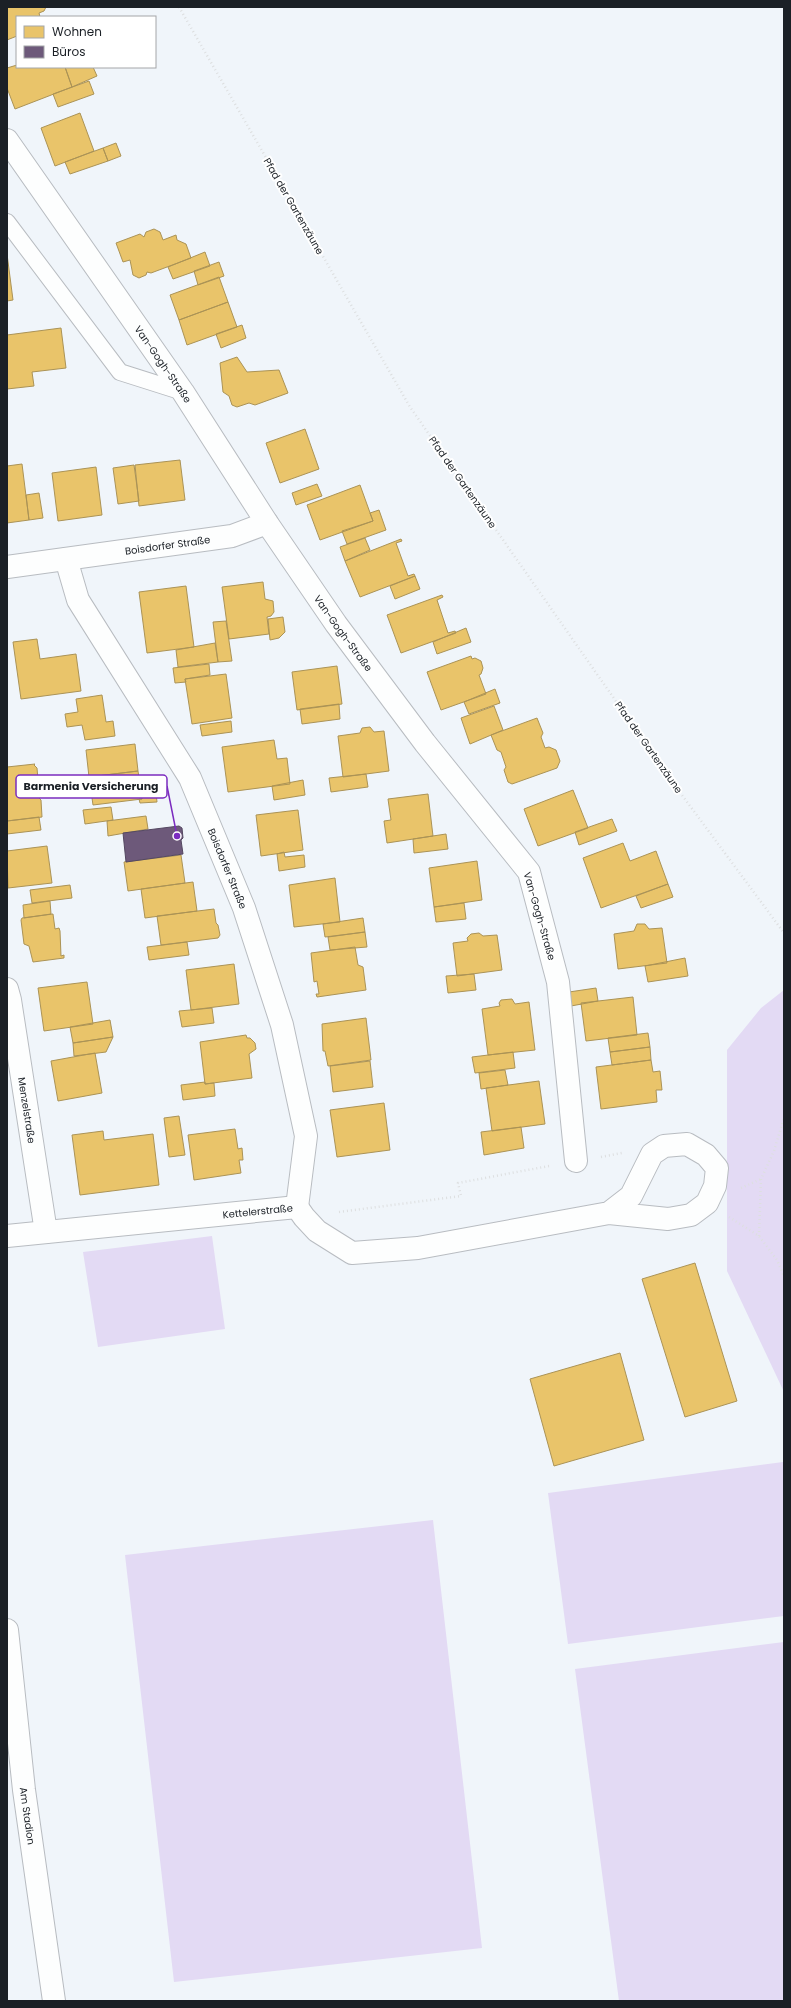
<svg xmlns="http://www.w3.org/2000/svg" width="791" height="2008" font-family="Poppins,sans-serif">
<rect width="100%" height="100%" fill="#f0f5fa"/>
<path fill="#e3daf4" d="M784,990V1392L727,1271V1050L761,1008Z
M212,1236L225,1329L98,1347L83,1252Z
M783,1462L784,1616L568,1644L548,1493Z
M433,1520L482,1948L174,1982L125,1555Z
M784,1642V2001H619L575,1669Z"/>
<path fill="#e9c46a" stroke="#ab9356" d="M7,7H46L44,11L39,13L40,17H17V36L7,40Z
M17,65V67H65L72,87L15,109L7,88V68Z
M65,67H93L97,76L72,87Z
M89,81L94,94L58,107L53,94Z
M80,113L94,151L55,166L41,128Z
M116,143L121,156L108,161L103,148Z
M103,148L108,161L70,174L65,162Z
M154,229L160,232L163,240L176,235L177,240L186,244L191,258L151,273L147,272L146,275L139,278L133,275L130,260L123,262L116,243L140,234L144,237L146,232Z
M205,252L210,266L173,279L168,267Z
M7,254L13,300L7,301Z
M219,262L224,276L198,285L194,271Z
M219,277L228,302L179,320L170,295Z
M228,302L237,327L187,345L179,320Z
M242,325L246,338L221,348L216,334Z
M61,328L66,368L32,372L34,386L7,389V335Z
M237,357L247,372L279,370L288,393L255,405L249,403L237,407L232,405L229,396L223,392L220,363Z
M305,429L319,469L280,483L266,443Z
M180,460L185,500L139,506L135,465Z
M22,464L29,520L7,523V466Z
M134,465L139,501L118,504L113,468Z
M96,467L102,515L58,521L52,473Z
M317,484L322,496L296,505L292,493Z
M360,485L373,521L320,540L307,505Z
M39,493L43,518L29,520L26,495Z
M379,510L386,530L347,544L342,531L373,521L370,513Z
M365,538L370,550L345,561L340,547Z
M401,539L402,541L396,543L408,576L414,574L415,576L360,597L345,561Z
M415,576L420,589L395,599L390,586Z
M263,582L265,599L273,601L274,612L271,616L267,617L269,634L229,639L222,587Z
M186,586L194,647L147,653L139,592Z
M442,595L443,597L437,600L448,633L455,631L456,633L401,653L387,615Z
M283,617L285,632L279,638L270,640L268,619Z
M226,621L232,661L218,662L213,622Z
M466,628L471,642L437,654L433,642Z
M37,639L40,659L76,654L81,691L21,699L13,642Z
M215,643L218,662L178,667L176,650Z
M471,656L472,659L475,658L481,661L483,668L481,674L479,675L486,694L441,710L427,672Z
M209,664L210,675L185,679L186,682L175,683L173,668Z
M337,666L342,704L297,710L292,672Z
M226,674L232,718L192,724L185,679Z
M495,689L500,703L469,714L464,702Z
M102,695L106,722L113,721L115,736L85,740L82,725L67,727L65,714L78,712L76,699Z
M339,704L340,719L302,724L300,709Z
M494,706L503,730L470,744L461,718Z
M537,718L543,733L541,737L545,748L549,747L556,750L560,761L557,768L512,784L508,782L504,770L506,767L501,752L497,750L491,735Z
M231,721L232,732L202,736L200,725Z
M370,727L374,732L384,731L389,771L343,777L338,736L360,733L362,728Z
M274,740L277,759L287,758L290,784L228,792L222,747Z
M135,744L138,771L89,777L86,750Z
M35,764L34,765L37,768L38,780L36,783L40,791L38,792V797L41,800L42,817L7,821V767Z
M138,771L142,799L93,805L89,777Z
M366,774L368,787L331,792L329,778Z
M303,780L305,795L274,800L272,786Z
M155,783L157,802L140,803L139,799H142L140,784Z
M573,790L588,828L538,846L524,809Z
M428,794L433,836L387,843L384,821L391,820L388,799Z
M111,807L113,820L85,824L83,810Z
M298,810L303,850L261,856L256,815Z
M146,816L148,829L108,836L107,821Z
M39,817L41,830L7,834V821Z
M612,819L617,831L579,845L575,832Z
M446,834L448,849L414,853L413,839Z
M623,843L630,861L656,851L668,884L601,908L583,858Z
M47,846L52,883L8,888L7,851Z
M284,852L285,857L304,855L305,867L279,871L277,854Z
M181,855L185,883L128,891L124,862Z
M477,861L482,900L434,907L429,868Z
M335,878L340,922L294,927L289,885Z
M193,882L197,911L145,918L141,889Z
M668,884L673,897L641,908L636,896Z
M70,885L72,898L32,903L30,890Z
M50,901L51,914L24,918L23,905Z
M464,903L466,919L436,922L434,907Z
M214,909L216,923L218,925L220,935L218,938L161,945L157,916Z
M53,914L55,929L59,928L60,931L61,956L64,955V958L33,962L29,946L24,944L21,920L22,918Z
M363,918L365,932L325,937L323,924Z
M637,924H645L649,929L662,928L667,963L618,969L614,934L634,931Z
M365,932L367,947L330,950L328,937Z
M479,933L483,936L497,935L502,970L457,976L453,943L468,941L467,938L471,934Z
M187,942L189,955L149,960L147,947Z
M355,947L358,965L363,967L366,990L317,997L316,994H319L317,981L314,982L311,953Z
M685,958L688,976L648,982L645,966Z
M234,964L239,1004L191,1010L186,970Z
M474,974L476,990L448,993L446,976Z
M87,982L93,1024L44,1031L38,988Z
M596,988L598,1001L571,1006L569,992Z
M633,997L637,1035L586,1041L581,1003Z
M512,999L515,1004L529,1002L535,1050L488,1055L482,1009L500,1006L499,1003L501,1000Z
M212,1008L214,1023L182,1027L179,1011Z
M366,1018L371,1060L328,1066L325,1051H323L322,1024Z
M110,1020L113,1037L73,1043L70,1027Z
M648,1033L650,1047L610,1052L608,1038Z
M246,1035L247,1038H250L255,1043L256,1049L249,1054L252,1078L205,1084L200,1042Z
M113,1037L106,1052L74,1056L73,1043Z
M650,1047L651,1060L612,1065L610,1052Z
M513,1052L515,1068L475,1073L472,1057Z
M95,1053L102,1093L58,1101L51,1061Z
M651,1060L653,1072L660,1071L662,1090H656L657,1102L601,1109L596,1067Z
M370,1061L373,1087L333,1092L330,1066Z
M505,1070L508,1085L481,1089L479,1073Z
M539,1081L545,1124L492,1131L486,1088Z
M205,1082V1084L214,1083L215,1096L183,1100L181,1085Z
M384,1103L390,1150L337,1157L330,1110Z
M179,1116L185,1155L169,1157L164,1118Z
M521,1127L524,1148L484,1155L481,1132Z
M235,1129L238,1149L242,1148L243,1160H239L241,1173L194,1180L188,1135Z
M103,1131L104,1140L153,1134L159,1185L80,1195L72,1135Z
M695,1263L737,1401L685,1417L642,1279Z
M620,1353L644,1440L554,1466L530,1379Z"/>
<path fill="#6d597a" stroke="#544861" d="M179,826L182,828L183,838L181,840L183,854L126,862L123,833Z"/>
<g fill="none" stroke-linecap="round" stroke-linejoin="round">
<defs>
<path id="lane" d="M7,222L120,372L183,392"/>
<g id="street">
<path id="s1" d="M7,140L183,392L267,523L336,624L425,743L529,872L558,982L576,1161"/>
<path id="s2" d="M66,559L78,600L190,778L244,908L282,1025L306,1136L297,1207"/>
<path id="s3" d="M7,567L232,536L267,523"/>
<path id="s4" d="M7,989L10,1000L46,1232"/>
<path id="s5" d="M7,1236L297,1207L304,1217L317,1231L352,1253L418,1248L609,1213L668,1219L691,1215L707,1203L715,1186L717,1168L706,1155L687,1144L664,1146L652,1154L631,1196L609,1213"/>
<path id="s6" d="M7,1630L24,1790L54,2001"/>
</g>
</defs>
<use href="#lane" stroke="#b8bcc1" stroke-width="18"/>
<use href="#street" stroke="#b8bcc1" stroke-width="24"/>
<path stroke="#dddfe0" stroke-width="2.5" stroke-dasharray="1 3" stroke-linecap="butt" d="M179,7L410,407L676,787L784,933
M601,1157L622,1153
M741,1188L761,1179
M339,1212L461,1196L458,1183L549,1166
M729,1217L759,1236L777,1260L784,1276
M759,1236L761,1179L774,1151L784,1118"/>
<use href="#lane" stroke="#fdfefe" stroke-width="16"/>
<use href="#street" stroke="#fdfefe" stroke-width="22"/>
</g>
<g text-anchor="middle" stroke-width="4" stroke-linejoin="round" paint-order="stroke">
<g font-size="10" fill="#1b2026" stroke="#fff">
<text transform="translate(294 206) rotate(60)" y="4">Pfad der Gartenzäune</text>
<text dy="4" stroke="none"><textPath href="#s1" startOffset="273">Van-Gogh-Straße</textPath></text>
<text transform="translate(463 482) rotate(55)" y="4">Pfad der Gartenzäune</text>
<text dy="4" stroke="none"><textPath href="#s3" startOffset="162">Boisdorfer Straße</textPath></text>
<text dy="4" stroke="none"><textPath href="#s1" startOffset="597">Van-Gogh-Straße</textPath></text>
<text transform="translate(649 747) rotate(55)" y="4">Pfad der Gartenzäune</text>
<text dy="4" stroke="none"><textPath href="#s2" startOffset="351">Boisdorfer Straße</textPath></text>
<text transform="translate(540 916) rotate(74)" y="4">Van-Gogh-Straße</text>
<text dy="4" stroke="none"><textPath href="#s4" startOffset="123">Menzelstraße</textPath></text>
<text dy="4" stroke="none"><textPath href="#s5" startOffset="252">Kettelerstraße</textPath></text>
<text dy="4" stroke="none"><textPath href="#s6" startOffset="187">Am Stadion</textPath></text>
</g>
</g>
<path fill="none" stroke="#7b2cbf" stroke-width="1.5" d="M177 836L167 786"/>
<circle fill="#7b2cbf" stroke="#fff" stroke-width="1.5" cx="177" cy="836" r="4"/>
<rect fill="#fff" stroke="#7b2cbf" stroke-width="1.5" x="16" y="775" width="151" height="23" rx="4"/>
<g font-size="11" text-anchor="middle" font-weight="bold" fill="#1b2026">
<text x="91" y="790">Barmenia Versicherung</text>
</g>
<rect width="791" height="2008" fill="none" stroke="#1b2026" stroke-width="16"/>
<rect x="16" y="16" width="140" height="52" fill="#ffffff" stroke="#a4a6a8"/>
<rect x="24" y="26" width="20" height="12" fill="#e9c46a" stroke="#a4a6a8"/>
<text x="52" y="36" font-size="12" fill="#1b2026">Wohnen</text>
<rect x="24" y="46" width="20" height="12" fill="#6d597a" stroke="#a4a6a8"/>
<text x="52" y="56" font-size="12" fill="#1b2026">Büros</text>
</svg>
